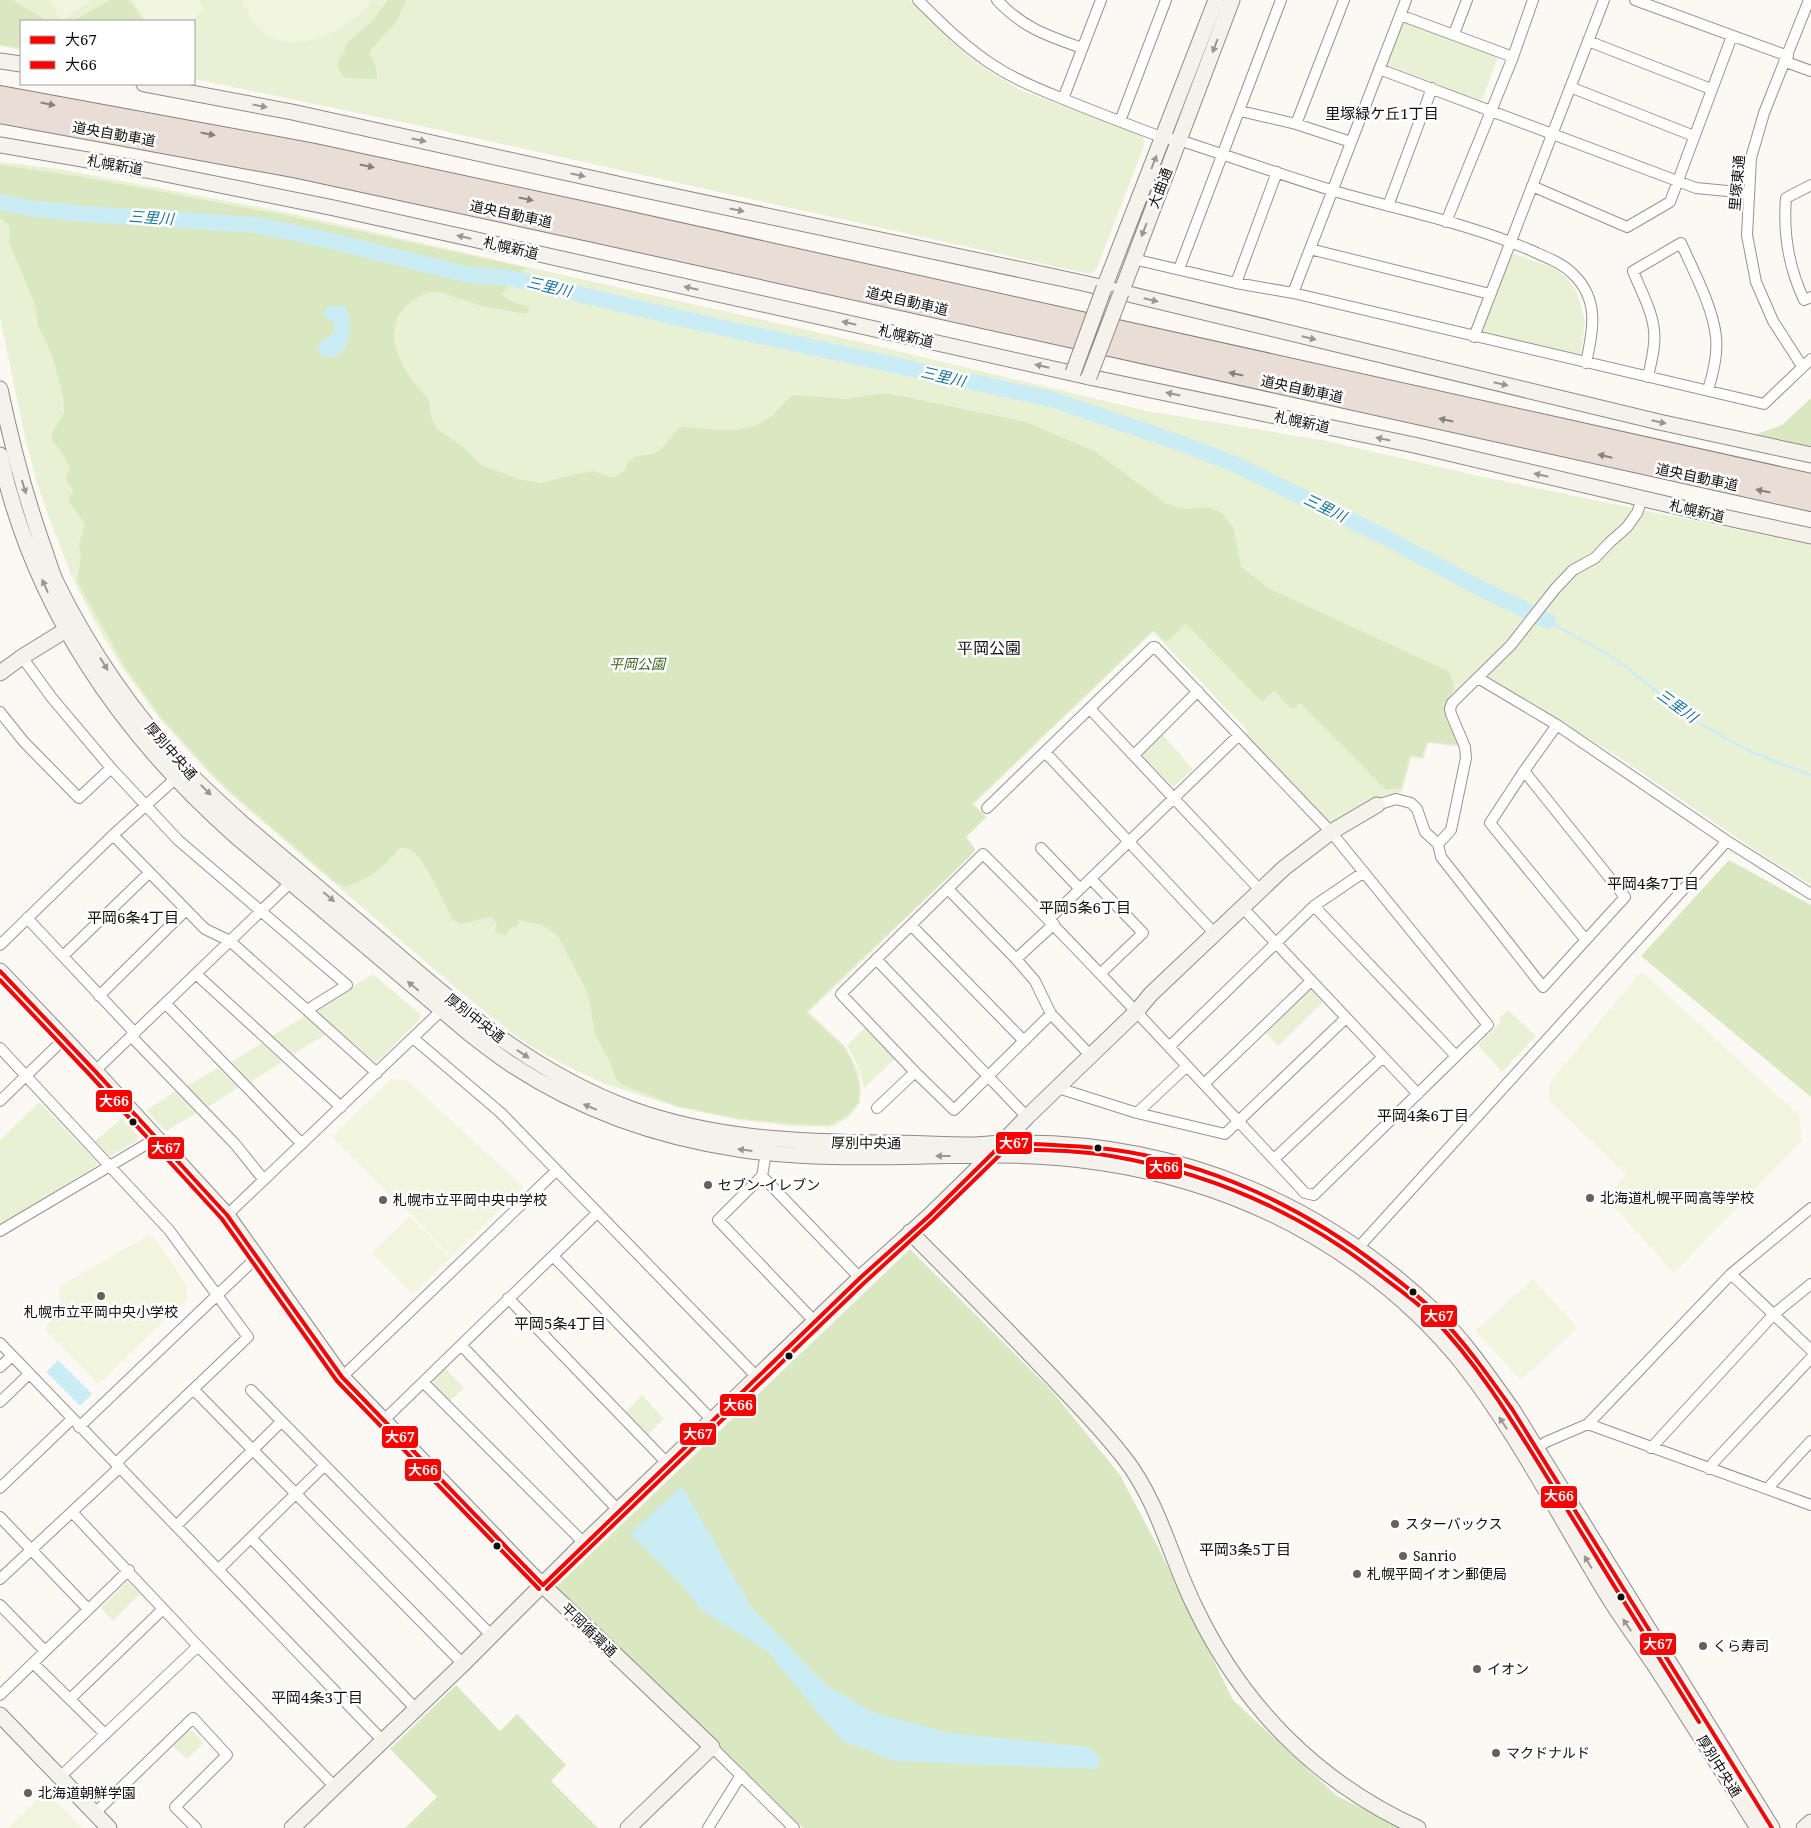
<svg xmlns="http://www.w3.org/2000/svg" width="1811" height="1828" font-family="'Noto Serif','Noto Sans JP',serif">
<rect width="100%" height="100%" fill="#fcf9f4"/>
<path fill="#e9f1d4" d="M0,0H910L960,49L978,64L1020,90L1143,135L1144,146L1097,268L1090,274L421,126L194,79V21H21V50L0,46Z
M1405,23L1496,56L1497,60L1483,98L1479,100L1387,65L1386,62L1402,24Z
M0,162L59,169L285,212L860,342L1147,411L1327,441L1474,475L1811,545V885L1755,850L1620,758L1478,670C1469,678 1445,696 1445,710C1445,719 1456,738 1460,747L1428,743L1424,759L1411,758L1402,792C1377,795 1355,812 1334,825L1326,820L1244,735L1248,731L1153,632L974,804L987,817L966,837L975,849L974,853L809,1012L845,1046L859,1072L861,1085L860,1103L847,1119L831,1127L793,1126L738,1120L677,1107L605,1084L563,1064L528,1045L469,999L230,794L205,769L159,718L123,669L104,638L75,584L49,518L37,483L25,437L0,318Z
M1514,254L1555,268L1566,278L1576,290L1585,321L1581,354L1577,356L1483,334L1482,331L1511,256Z
M1162,734L1193,769L1174,786H1171L1143,757V753Z
M373,974L421,1015L420,1019L378,1061L375,1062L317,1012V1008Z
M1308,991H1313L1323,1002L1278,1046L1266,1033Z
M1508,1010L1536,1036L1502,1072L1478,1045L1501,1022L1499,1018Z
M305,1016L327,1034L293,1054L272,1036Z
M865,1028L895,1059L864,1088L860,1071L847,1045Z
M262,1043L283,1062L250,1082L231,1062Z
M218,1068L239,1087L208,1107L187,1086Z
M176,1091L197,1113L166,1131L146,1110Z
M39,1102L96,1161V1166L0,1225V1140Z
M122,1118L139,1137L136,1141L111,1156L108,1155L94,1142Z
M445,1368L464,1388L450,1401L434,1385V1380Z
M642,1395L664,1419L645,1437L624,1413Z
M126,1583H130L140,1594L113,1621L101,1608Z
M188,1731H192L204,1743L187,1759L173,1746Z"/>
<path fill="#dae8c2" d="M0,0H12L48,21H21V48L0,45Z
M110,0H129L144,21H73Z
M388,0H406L397,21L369,52L376,67L377,79L345,78C327,58 347,59 346,44L373,20Z
M0,165L83,177L284,215L527,268L516,276L502,294C508,302 520,303 530,307L526,314L482,306L439,292H429L413,300L404,308L397,317L393,336L397,352L402,364L414,383L429,399L431,417L437,429L462,446L481,465L518,479L541,483L564,477L593,471L613,478L624,471L629,461L637,456L654,454L662,448L678,429L683,427C714,429 748,437 774,414C781,408 785,398 794,395L846,399L877,394H891L1026,422L1094,451L1167,504L1184,509L1209,507L1222,513L1233,527L1241,567L1270,589L1450,672L1454,689C1437,716 1448,719 1458,745L1427,742L1422,757L1410,755L1401,788L1386,790L1300,703L1292,709L1274,691L1262,702L1186,624L1166,642L1153,630L972,804L986,817L966,837L975,849L973,853L806,1012L843,1046L851,1058L859,1084V1102L846,1117L829,1125L792,1124L736,1118L677,1106L620,1084L615,1077L610,1062L595,1034L588,994L558,936L542,925L519,920L518,925L512,927L505,935L497,933L495,929L497,924L491,917C481,918 471,922 461,924L453,920C443,902 426,861 412,851C408,848 405,848 400,848C380,870 373,877 345,887L337,883L233,794L207,768L160,716L125,667L77,581L81,556L79,544L85,524L68,500L73,491L66,479L70,469L62,452L52,441V433L64,413L63,395L55,365L47,343L38,326L35,304L10,245L9,225L0,218Z
M1811,398V452L1751,436L1782,425Z
M1729,860L1811,905V1097L1641,956Z
M910,1249L1052,1391L1120,1475L1158,1547L1233,1700L1337,1796L1403,1828H803L555,1588Z
M456,1685L500,1731L517,1714L566,1765L551,1781L598,1828H405L437,1797L390,1749Z"/>
<path fill="#f2f5de" d="M49,0H92L62,20Z
M132,0H199L205,10L189,21H147Z
M241,0H373C352,29 292,60 260,30C252,22 247,9 241,0Z
M1641,971L1799,1115L1802,1140L1674,1273L1605,1197L1626,1175L1549,1100L1550,1082Z
M391,1079L407,1080L524,1187L451,1257L408,1211L400,1206L332,1137Z
M410,1216L450,1258L412,1294L372,1253Z
M149,1235L159,1244L187,1286V1299L98,1384L45,1330L59,1304L60,1286Z
M1533,1279L1578,1328L1521,1380L1475,1331Z
M46,1791L82,1828H8Z"/>
<path fill="#caecf5" d="M329,306L345,307C356,324 349,364 322,356L318,349C322,335 327,341 334,332V321L325,318C323,312 324,310 329,306Z
M58,1360L92,1394L80,1406L46,1372Z
M682,1486L751,1607L827,1686L874,1713L950,1733L1088,1747L1101,1759L1097,1769L894,1761L841,1740L768,1652L702,1610L680,1583L630,1534Z"/>
<g fill="none" stroke-linecap="round" stroke-linejoin="round">
<path stroke="#caecf5" stroke-width="2.5" d="M1548,621L1617,660L1688,716L1725,738L1757,755H1764L1766,758L1811,775"/>
<path stroke="#caecf5" stroke-width="16" d="M0,202L35,209L88,214L256,225L310,236L470,275L510,278L710,325L1051,399L1186,445L1234,464L1387,538L1468,582L1548,621"/>
<defs>
<path id="street" d="M918,0C942,24 967,49 996,67C1016,80 1038,89 1061,98C1095,112 1129,125 1164,138L1179,140C1231,157 1282,175 1334,191C1399,210 1468,223 1530,250C1545,257 1561,262 1573,274C1600,300 1593,330 1586,363
M997,0C1023,28 1048,36 1082,48
M1635,0L1788,56
M1400,15L1513,57
M1454,34L1467,0
M1588,41L1711,89
M1786,62L1811,71
M1379,69L1696,188L1748,193
M1570,87L1694,136
M1063,99L1101,0
M1240,111L1296,124L1351,142
M1120,121L1166,0
M1296,124L1344,0
M1811,185L1786,198C1783,234 1789,268 1804,300L1811,297
M1532,186L1627,227L1670,202L1732,36
M1388,206L1432,88
M1446,222L1513,57L1533,0
M1310,249L1490,294
M1133,259L1236,283L1293,293L1764,404L1811,359
M1179,269L1281,0
M1236,283L1277,172
M1293,293L1406,0
M1474,337L1604,0
M1802,366L1773,321L1756,282L1747,235L1751,158L1764,113L1809,0
M1648,377C1651,362 1656,346 1654,330C1652,310 1640,289 1633,271L1681,243C1693,270 1713,307 1716,337C1718,354 1713,374 1708,390
M22,657L52,698L111,768L178,840L347,985L307,1010
M1478,678L1557,725L1727,841L1811,894
M1090,709L1260,890
M0,712L24,742L79,798L111,768
M1557,725L1524,771L1490,823L1585,939
M1045,752L1215,934
M1134,755L1198,691
M1377,805L1396,799L1411,803L1417,809L1425,832L1438,844L1441,857L1543,987L1625,897L1524,771
M987,808L1153,647H1155L1331,832L1488,1025L1314,1195L1305,1193C1199,1079 1094,964 983,854L841,994L915,1072L954,1110L1051,1014
M113,835L205,929L230,941L377,1073
M1438,844L1451,830L1466,758L1465,747L1451,714L1450,709L1452,703L1511,645L1555,589L1573,570L1595,558L1609,543L1627,527L1637,513L1642,499
M1041,848L1080,889
M1091,879L1143,933L1101,973
M948,889L1016,959L1035,981L1051,1014L1091,1056
M1314,906L1456,1056
M1242,907L1418,1094
M27,918L135,1033
M1049,919L1239,735
M911,925L1024,1041
M0,945L113,835L175,779
M63,956L149,873
M876,959L1027,1117
M1016,959L1054,924
M196,974L341,1107
M99,996L186,910
M166,1004L302,1144
M131,1036L235,1144L264,1180
M413,1038L501,1113L757,1377
M1169,1047L1314,906L1364,872
M0,1048L169,1230L248,1337L116,1463
M95,1071L290,883
M1204,1084L1311,981
M1058,1088L1137,1113L1225,1134L1346,1018
M0,1101L64,1039
M877,1108L915,1072
M1137,1113L1187,1066
M766,1153L762,1176L718,1220L815,1322
M1274,1159L1382,1058
M762,1176L860,1278
M227,1215L445,1007
M0,1231L157,1138
M1358,1248L1727,841
M553,1256L712,1420
M1731,1274L1811,1350
M508,1298L667,1463
M0,1343L383,1741
M461,1345L619,1511
M0,1367L12,1356
M342,1377L556,1171
M423,1382L584,1543
M194,1390L463,1664
M251,1390L492,1636
M0,1402L29,1374
M383,1421L597,1213
M1588,1424L1811,1505
M79,1427L256,1258
M1651,1448L1774,1314L1811,1284
M1536,1449L1546,1442L1588,1424L1731,1274L1811,1208
M1709,1469L1713,1463L1811,1358
M0,1488L72,1419
M1767,1489L1811,1441
M72,1512L198,1646L335,1787
M0,1517L88,1609
M176,1526L281,1422
M252,1539L416,1709
M218,1570L324,1466
M0,1579L120,1467
M0,1605L45,1651
M33,1663L105,1734
M0,1695L129,1570
M70,1699L163,1609
M712,1747L794,1828
M60,1777L198,1646
M95,1813L193,1718L227,1755L175,1807L196,1828
M708,1828L741,1775"/>
<path id="secondary" d="M0,61L21,64
M144,84L292,112L640,189L1083,283L1659,422L1811,455
M0,145L146,170L334,208L1089,377L1414,445L1700,512L1811,536
M1104,288L1216,0
M1121,293L1232,0
M0,389C11,441 24,492 42,543C47,556 50,569 56,582C88,648 134,715 185,769C203,788 223,806 243,824C293,866 343,909 394,952C467,1015 539,1075 631,1109C714,1139 797,1142 885,1143C914,1143 944,1145 973,1145C990,1144 1007,1142 1024,1143C1181,1144 1322,1203 1435,1312C1464,1340 1488,1376 1512,1409L1772,1828
M0,455C33,607 121,735 237,837L470,1034C483,1044 496,1054 509,1063C578,1109 657,1137 738,1149C822,1162 908,1155 992,1155C1125,1154 1255,1189 1362,1268C1399,1295 1434,1328 1463,1364C1520,1437 1562,1522 1611,1601C1627,1626 1645,1650 1661,1675C1694,1726 1726,1777 1758,1828
M0,673L22,657L74,625
M0,971L95,1071L227,1215L342,1377L530,1573L712,1747L628,1828
M910,1232C957,1279 1004,1327 1050,1375C1076,1403 1102,1429 1125,1459C1159,1503 1171,1559 1195,1607C1242,1706 1318,1783 1418,1828
M0,1715L109,1828
M292,1828L463,1664L584,1543L860,1278L929,1216L976,1170L1027,1117L1136,1012L1151,994L1284,868L1331,832L1377,805
M1804,1828L1811,1822"/>
<path id="highway" d="M0,96L310,153L599,215L1811,484
M0,113L298,168L594,232L1811,501"/>
</defs>
<use href="#street" stroke="#969492" stroke-width="12"/>
<use href="#secondary" stroke="#8c8b89" stroke-width="17"/>
<use href="#highway" stroke="#83827f" stroke-width="22"/>
<use href="#street" stroke="#fffefd" stroke-width="10"/>
<use href="#secondary" stroke="#f5f2eb" stroke-width="15"/>
<use href="#highway" stroke="#eaddd6" stroke-width="20"/>
<defs>
<path id="secondary-bridge" d="M1073,373L1104,288
M1089,377L1121,293"/>
</defs>
<use href="#secondary-bridge" stroke="#8c8b89" stroke-width="17" stroke-linecap="butt"/>
<use href="#secondary-bridge" stroke="#f5f2eb" stroke-width="15"/>
<defs>
<path id="bus-1" d="M0,971L95,1071L227,1215L342,1377L543,1585
M543,1585L860,1278L929,1216L1003,1143C1038,1144 1073,1145 1108,1149C1209,1162 1303,1207 1382,1268C1400,1282 1419,1296 1435,1312C1464,1341 1488,1375 1512,1409L1772,1828"/>
<path id="bus-2" d="M0,980L90,1075L222,1219L337,1381L539,1589
M547,1589L864,1283L933,1220L1006,1149C1041,1150 1076,1150 1111,1156C1212,1173 1300,1212 1380,1275C1396,1287 1414,1300 1429,1314C1482,1367 1520,1434 1560,1498C1606,1573 1652,1647 1699,1722"/>
</defs>
<use href="#bus-1" stroke="#fff" stroke-width="8"/>
<use href="#bus-2" stroke="#fff" stroke-width="8"/>
<use href="#bus-1" stroke="#f00" stroke-width="4"/>
<use href="#bus-2" stroke="#f00" stroke-width="4"/>
</g>
<defs><path id="oneway-solid" d="M-6-.8H1V-3.2L6.5 0L1 3.2V.8H-6Z" transform="scale(1.25)"/></defs>
<g fill="#999793">
<use href="#oneway-solid" transform="translate(1215 46) rotate(111)"/>
<use href="#oneway-solid" transform="translate(260 106) rotate(11)"/>
<use href="#oneway-solid" transform="translate(419 140) rotate(12)"/>
<use href="#oneway-solid" transform="translate(1154 162) rotate(-69)"/>
<use href="#oneway-solid" transform="translate(578 175) rotate(12)"/>
<use href="#oneway-solid" transform="translate(737 210) rotate(12)"/>
<use href="#oneway-solid" transform="translate(1144 230) rotate(111)"/>
<use href="#oneway-solid" transform="translate(464 237) rotate(-167)"/>
<use href="#oneway-solid" transform="translate(691 288) rotate(-167)"/>
<use href="#oneway-solid" transform="translate(1151 300) rotate(13)"/>
<use href="#oneway-solid" transform="translate(849 323) rotate(-167)"/>
<use href="#oneway-solid" transform="translate(1309 338) rotate(13)"/>
<use href="#oneway-solid" transform="translate(1042 366) rotate(-167)"/>
<use href="#oneway-solid" transform="translate(1501 384) rotate(13)"/>
<use href="#oneway-solid" transform="translate(1173 394) rotate(-168)"/>
<use href="#oneway-solid" transform="translate(1659 422) rotate(13)"/>
<use href="#oneway-solid" transform="translate(1383 439) rotate(-168)"/>
<use href="#oneway-solid" transform="translate(1541 475) rotate(-167)"/>
<use href="#oneway-solid" transform="translate(24 487) rotate(73)"/>
<use href="#oneway-solid" transform="translate(45 586) rotate(-114)"/>
<use href="#oneway-solid" transform="translate(104 664) rotate(58)"/>
<use href="#oneway-solid" transform="translate(206 790) rotate(45)"/>
<use href="#oneway-solid" transform="translate(329 897) rotate(41)"/>
<use href="#oneway-solid" transform="translate(413 986) rotate(-140)"/>
<use href="#oneway-solid" transform="translate(523 1054) rotate(34)"/>
<use href="#oneway-solid" transform="translate(590 1107) rotate(-157)"/>
<use href="#oneway-solid" transform="translate(745 1150) rotate(-173)"/>
<use href="#oneway-solid" transform="translate(943 1156) rotate(-180)"/>
<use href="#oneway-solid" transform="translate(1503 1423) rotate(-123)"/>
<use href="#oneway-solid" transform="translate(1588 1562) rotate(-121)"/>
<use href="#oneway-solid" transform="translate(1627 1625) rotate(-124)"/>
</g>
<g fill="#87807c">
<use href="#oneway-solid" transform="translate(48 104) rotate(11)"/>
<use href="#oneway-solid" transform="translate(208 134) rotate(11)"/>
<use href="#oneway-solid" transform="translate(367 166) rotate(12)"/>
<use href="#oneway-solid" transform="translate(526 199) rotate(12)"/>
<use href="#oneway-solid" transform="translate(1236 374) rotate(-168)"/>
<use href="#oneway-solid" transform="translate(1446 420) rotate(-168)"/>
<use href="#oneway-solid" transform="translate(1605 456) rotate(-167)"/>
<use href="#oneway-solid" transform="translate(1763 491) rotate(-168)"/>
</g>
<g fill="#0f0f0f" stroke="#fff" stroke-width="2">
<circle cx="133" cy="1122" r="4.5"/>
<circle cx="1098" cy="1148" r="4.5"/>
<circle cx="1413" cy="1292" r="4.5"/>
<circle cx="789" cy="1356" r="4.5"/>
<circle cx="497" cy="1546" r="4.5"/>
<circle cx="1621" cy="1597" r="4.5"/>
</g>
<g fill="#62615f" stroke="#fff" stroke-width="2">
<circle cx="708" cy="1185" r="5"/>
<circle cx="1590" cy="1198" r="5"/>
<circle cx="383" cy="1200" r="5"/>
<circle cx="101" cy="1296" r="5"/>
<circle cx="1395" cy="1524" r="5"/>
<circle cx="1403" cy="1556" r="5"/>
<circle cx="1357" cy="1574" r="5"/>
<circle cx="1703" cy="1646" r="5"/>
<circle cx="1477" cy="1669" r="5"/>
<circle cx="1496" cy="1753" r="5"/>
<circle cx="28" cy="1793" r="5"/>
</g>
<g text-anchor="middle" stroke-width="5" stroke-linejoin="round" paint-order="stroke">
<g font-size="14" fill="#0f0f0f" stroke="#fff">
<text transform="translate(114 134) rotate(10)" y="5">道央自動車道</text>
<text transform="translate(115 165) rotate(10)" y="5">札幌新道</text>
<text transform="translate(1737 183) rotate(-85)" y="5">里塚東通</text>
<text transform="translate(1160 188) rotate(-69)" y="5">大曲通</text>
<text transform="translate(511 214) rotate(12)" y="5">道央自動車道</text>
<text transform="translate(511 248) rotate(13)" y="5">札幌新道</text>
<text transform="translate(907 301) rotate(13)" y="5">道央自動車道</text>
<text transform="translate(906 336) rotate(13)" y="5">札幌新道</text>
<text transform="translate(1302 389) rotate(12)" y="5">道央自動車道</text>
<text transform="translate(1302 422) rotate(12)" y="5">札幌新道</text>
<text transform="translate(1697 477) rotate(12)" y="5">道央自動車道</text>
<text transform="translate(1697 511) rotate(13)" y="5">札幌新道</text>
<text transform="translate(171 751) rotate(49)" y="5">厚別中央通</text>
<text transform="translate(475 1018) rotate(38)" y="5">厚別中央通</text>
<text transform="translate(866 1143) rotate(1)" y="5">厚別中央通</text>
<text transform="translate(589 1630) rotate(44)" y="5">平岡循環通</text>
<text transform="translate(1719 1766) rotate(58)" y="5">厚別中央通</text>
</g>
<g font-size="14" font-style="italic" fill="#37671e" stroke="#fff">
<text x="637" y="669">平岡公園</text>
</g>
<g font-size="14" fill="#0f0f0f" stroke="#fff" text-anchor="start">
<text x="718" y="1190">セブン-イレブン</text>
<text x="1600" y="1203">北海道札幌平岡高等学校</text>
<text x="393" y="1205">札幌市立平岡中央中学校</text>
<text x="101" y="1317" text-anchor="middle">札幌市立平岡中央小学校</text>
<text x="1405" y="1529">スターバックス</text>
<text x="1413" y="1561">Sanrio</text>
<text x="1367" y="1579">札幌平岡イオン郵便局</text>
<text x="1713" y="1651">くら寿司</text>
<text x="1487" y="1674">イオン</text>
<text x="1506" y="1758">マクドナルド</text>
<text x="38" y="1798">北海道朝鮮学園</text>
</g>
<g font-size="15" fill="#0f0f0f" stroke="#fff">
<text x="1382" y="119">里塚緑ケ丘1丁目</text>
<text x="1653" y="889">平岡4条7丁目</text>
<text x="1085" y="913">平岡5条6丁目</text>
<text x="133" y="923">平岡6条4丁目</text>
<text x="1423" y="1121">平岡4条6丁目</text>
<text x="560" y="1329">平岡5条4丁目</text>
<text x="1245" y="1555">平岡3条5丁目</text>
<text x="317" y="1703">平岡4条3丁目</text>
</g>
<g font-size="15" font-style="italic" fill="#1776a1" stroke="#fff">
<text transform="translate(151 218) rotate(4)" y="5">三里川</text>
<text transform="translate(549 287) rotate(13)" y="5">三里川</text>
<text transform="translate(943 377) rotate(13)" y="5">三里川</text>
<text transform="translate(1325 508) rotate(26)" y="5">三里川</text>
<text transform="translate(1677 706) rotate(36)" y="5">三里川</text>
</g>
<g font-size="16" fill="#0f0f0f" stroke="#fff">
<text x="989" y="654">平岡公園</text>
</g>
</g>
<g stroke="#fff" stroke-width="2">
<rect x="95" y="1089" width="38" height="24" rx="5" fill="#f00"/>
<rect x="995" y="1131" width="38" height="24" rx="5" fill="#f00"/>
<rect x="147" y="1136" width="38" height="24" rx="5" fill="#f00"/>
<rect x="1145" y="1156" width="38" height="24" rx="5" fill="#f00"/>
<rect x="1420" y="1304" width="38" height="24" rx="5" fill="#f00"/>
<rect x="719" y="1393" width="38" height="24" rx="5" fill="#f00"/>
<rect x="679" y="1422" width="38" height="24" rx="5" fill="#f00"/>
<rect x="381" y="1425" width="38" height="24" rx="5" fill="#f00"/>
<rect x="404" y="1458" width="38" height="24" rx="5" fill="#f00"/>
<rect x="1540" y="1485" width="38" height="24" rx="5" fill="#f00"/>
<rect x="1639" y="1632" width="38" height="24" rx="5" fill="#f00"/>
</g>
<g font-size="14" text-anchor="middle" font-weight="bold" fill="#fff">
<text x="114" y="1106">大66</text>
<text x="1014" y="1148">大67</text>
<text x="166" y="1153">大67</text>
<text x="1164" y="1172">大66</text>
<text x="1439" y="1321">大67</text>
<text x="738" y="1410">大66</text>
<text x="698" y="1439">大67</text>
<text x="400" y="1442">大67</text>
<text x="423" y="1475">大66</text>
<text x="1559" y="1501">大66</text>
<text x="1658" y="1649">大67</text>
</g>
<rect x="20" y="20" width="175" height="65" fill="#ffffff" stroke="#9f9f9f"/>
<rect x="30" y="36" width="25" height="8" fill="#ff0000" stroke="#9f9f9f"/>
<text x="65" y="45" font-size="15" fill="#0f0f0f">大67</text>
<rect x="30" y="61" width="25" height="8" fill="#ff0000" stroke="#9f9f9f"/>
<text x="65" y="70" font-size="15" fill="#0f0f0f">大66</text>
</svg>
